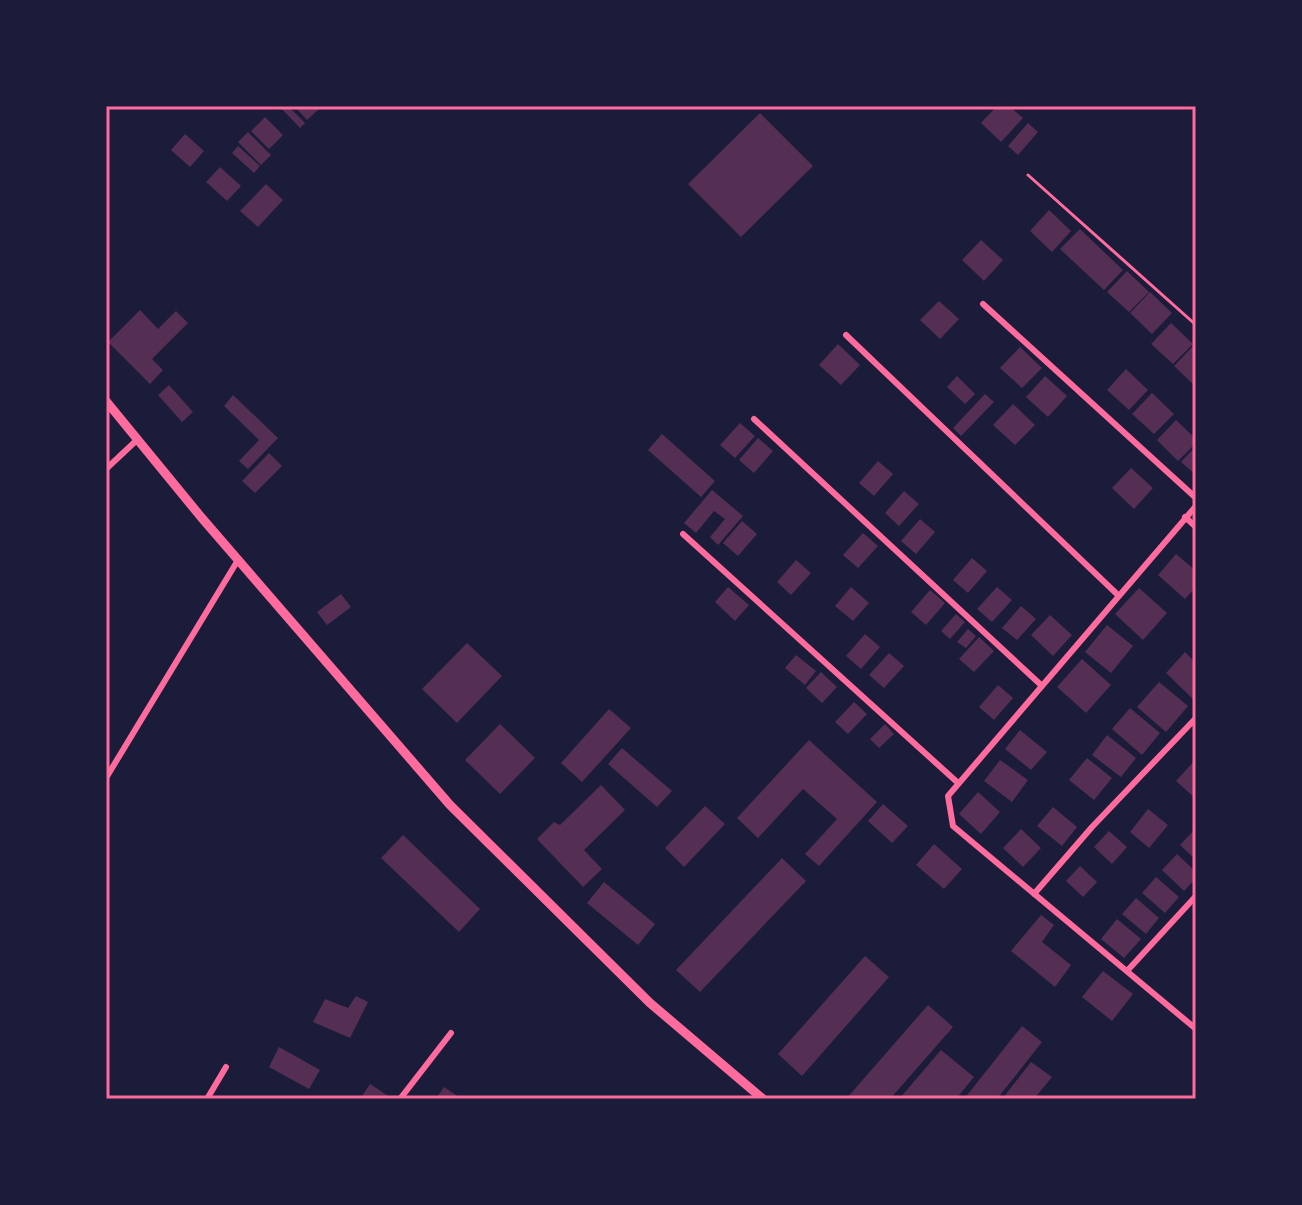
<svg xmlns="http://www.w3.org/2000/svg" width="1302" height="1205" font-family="Montserrat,sans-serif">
<rect width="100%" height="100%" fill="#1b1b3a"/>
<path fill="#542f53" d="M279,106H288L305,123L300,128Z
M294,106H316L319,109L307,120Z
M997,106H1009L1023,118L1001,142L981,123Z
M760,113L813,166L741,237L688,184Z
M265,117L283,135L269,149L251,131Z
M1028,123L1038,132L1018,155L1008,146Z
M248,132L271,155L261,165L238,142Z
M185,134L204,151L190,167L171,150Z
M238,146L260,166L254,173L232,153Z
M220,167L241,186L227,201L206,182Z
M266,184L283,200L258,227L240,211Z
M1049,210L1071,231L1052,252L1030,231Z
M1080,229L1123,270L1104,290L1060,249Z
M981,240L1003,260L984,281L962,260Z
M1127,271L1149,292L1129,312L1107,292Z
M1150,292L1172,313L1152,334L1130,313Z
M939,301L959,319L940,339L920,320Z
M140,310L158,329L176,311L188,323L152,359L163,370L150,384L108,342Z
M1171,323L1193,344L1173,364L1151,344Z
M838,344L860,365L841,385L819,365Z
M1193,346L1196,348V387L1174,366Z
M1020,347L1042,368L1022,388L1000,368Z
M1126,369L1148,390L1129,410L1107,390Z
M957,376L975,394L965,404L947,387Z
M1045,376L1067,396L1048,417L1026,397Z
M169,385L193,412L182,422L158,395Z
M1152,393L1174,414L1154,434L1132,414Z
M985,394L994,402L961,436L953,428Z
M233,395L278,438L248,469L239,461L259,440L224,406Z
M1013,404L1035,425L1015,445L993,425Z
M1176,420L1196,439V443L1178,461L1157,440Z
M740,423L755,436L735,458L720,445Z
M662,434L715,481L701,497L648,450Z
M758,438L773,451L754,473L739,460Z
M1196,446V475L1181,462Z
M269,453L282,466L255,493L242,481Z
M878,461L893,474L874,496L859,483Z
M1131,468L1153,488L1134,509L1112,488Z
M712,490L743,516L718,545L710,537L725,519L714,511L696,533L684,523Z
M904,491L919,504L899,526L885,513Z
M920,519L935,532L916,554L901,541Z
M742,521L757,534L738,556L723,543Z
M863,533L878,546L858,568L843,555Z
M1176,554L1196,571V587L1185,599L1158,575Z
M972,558L987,571L968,593L953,580Z
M796,560L811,573L791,595L777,582Z
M728,587L749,605L735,621L715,602Z
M851,587L869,603L853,621L835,606Z
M997,587L1012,600L992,622L977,609Z
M1139,588L1167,613L1143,640L1115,614Z
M930,590L945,603L926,625L911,612Z
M341,594L351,607L327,625L317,612Z
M1021,606L1036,619L1017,640L1002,628Z
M956,614L965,622L950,639L941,631Z
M1050,615L1072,635L1053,656L1031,635Z
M1107,625L1133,646L1111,673L1085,652Z
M968,629L976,636L966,648L957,642Z
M865,634L880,647L861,669L846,656Z
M979,637L994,651L974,672L959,659Z
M467,643L502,676L457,723L422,689Z
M1185,652L1196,663L1194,700L1166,673Z
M889,653L904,666L884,688L869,675Z
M796,655L816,671L805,685L785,668Z
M1082,659L1111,685L1086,713L1057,687Z
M821,672L837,687L822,703L806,688Z
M1159,682L1188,706L1166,732L1137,707Z
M998,685L1013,698L994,720L979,707Z
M854,702L867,714L848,734L835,722Z
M1130,708L1160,733L1142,755L1112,729Z
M609,709L631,728L582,782L561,763Z
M500,724L535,758L500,794L465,760Z
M885,724L894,734L879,748L870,739Z
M1020,730L1047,752L1031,770L1005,749Z
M1107,735L1136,758L1121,777L1092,755Z
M809,740L877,802L819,866L805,854L837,819L803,789L758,838L737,818Z
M622,748L672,791L657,807L608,764Z
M1087,758L1112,778L1094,800L1069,780Z
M1196,759V799L1176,781Z
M1000,760L1028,780L1012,802L984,781Z
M601,785L625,810L584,850L602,869L583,887L537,839L554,822L560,825Z
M978,792L1000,812L981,834L959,814Z
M883,804L908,826L892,843L868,821Z
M705,806L725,824L684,867L665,848Z
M1053,807L1077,827L1062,846L1037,826Z
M1148,809L1168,825L1149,848L1130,832Z
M1196,828V860L1180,845Z
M1021,829L1041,848L1023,867L1003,848Z
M1109,831L1127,847L1112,864L1094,847Z
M403,835L480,909L459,932L381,858Z
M934,844L962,869L944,889L916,865Z
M1177,854L1196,872V878L1184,891L1162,870Z
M782,858L806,881L700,992L676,970Z
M1080,866L1097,882L1083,897L1066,881Z
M1156,877L1179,897L1165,913L1142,893Z
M604,882L655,924L638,945L587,903Z
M1136,898L1159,918L1146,934L1122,914Z
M1041,915L1054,925L1042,942L1071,965L1055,987L1011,951Z
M1117,919L1141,939L1124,958L1101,939Z
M865,956L889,977L802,1076L778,1054Z
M1103,971L1133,994L1112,1021L1082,997Z
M356,996L368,1002L350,1038L313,1022L325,999L348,1008Z
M928,1005L953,1027L890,1099H846Z
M1022,1026L1042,1042L997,1099H964Z
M279,1047L320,1070L309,1089L269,1067Z
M941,1050L974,1077L956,1099H899Z
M1031,1062L1052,1077L1034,1099H1002Z
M370,1084L393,1099H360Z
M444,1087L462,1099H436Z"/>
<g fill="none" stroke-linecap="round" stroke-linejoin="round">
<path stroke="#ff6b9d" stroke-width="3" d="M1028,175L1196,325"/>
<path stroke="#ff6b9d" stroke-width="6" d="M983,304L1196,498
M846,335L1119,596
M754,419L1041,685
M106,469L138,439
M1196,506L948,796L953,826L1196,1029
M1185,517L1196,527
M683,534L957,782
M106,778L238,560
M1034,894L1092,827L1196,718
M1127,971L1196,896
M207,1099L226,1067
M400,1099L451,1033"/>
<path stroke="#ff6b9d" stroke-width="9" d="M106,401L201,517L450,805L650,1003L763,1099"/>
</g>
<rect width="1302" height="1205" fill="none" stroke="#1b1b3a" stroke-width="216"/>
<rect x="108" y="108" width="1086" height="989" fill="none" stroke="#ff6b9d" stroke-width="3"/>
</svg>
